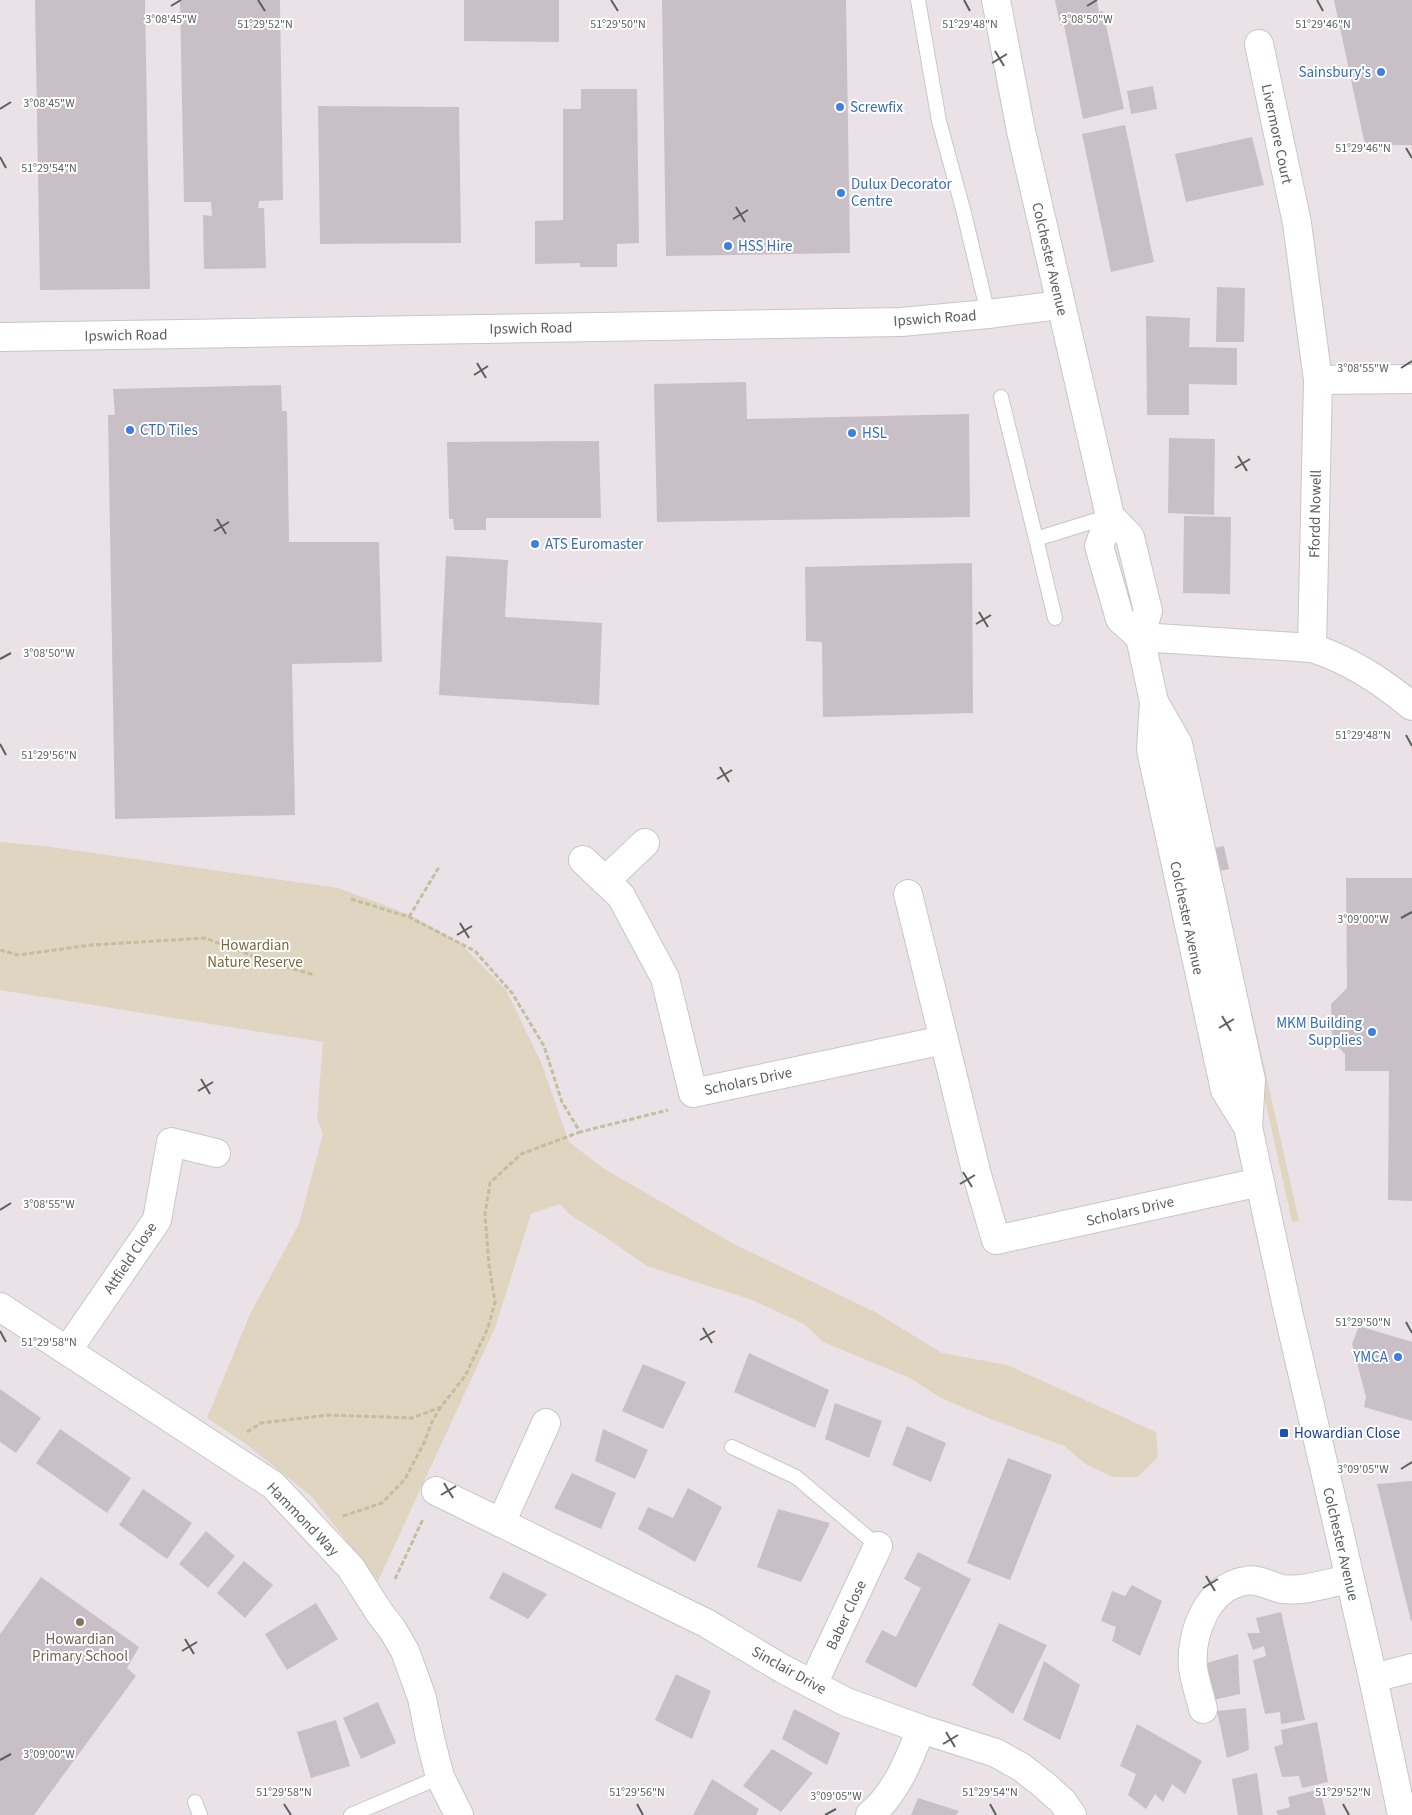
<svg xmlns="http://www.w3.org/2000/svg" width="1412" height="1815" font-family="'Source Sans 3',sans-serif">
<rect width="100%" height="100%" fill="#ebe2e7"/>
<path fill="#e0d5c1" d="M0,842L44,846L338,888L408,914L460,943L506,990L541,1062L569,1142L603,1168L732,1243L875,1312L942,1353L1007,1365L1156,1432L1158,1457L1138,1477H1113L1087,1465L1064,1446L988,1418L941,1398L910,1378L823,1342L804,1324L752,1300L647,1266L605,1237L569,1214L560,1204L531,1214L495,1328L378,1581L311,1496L246,1444L207,1418L250,1314L299,1224L323,1134L317,1119L323,1042L0,990Z
M1251,1008L1299,1221L1292,1222L1245,1009Z"/>
<path fill="#c8c0c6" d="M35,0H145L150,289L40,290Z
M180,0H280L283,200L259,201L258,208H264L266,268L204,269L203,215L212,216L211,202H184Z
M464,0H559V42L464,41Z
M662,0H846L850,253L666,256Z
M1055,0H1097L1099,12L1103,11L1124,109L1083,119L1064,25H1060Z
M1334,0H1412V145H1365Z
M1153,86L1157,109L1131,114L1127,91Z
M581,89H637L639,243L617,244V267H580V263L535,264V221L563,220V109H581Z
M318,106L459,107L461,243L320,244Z
M1125,125L1154,262L1111,272L1082,134Z
M1252,137L1264,185L1186,202L1175,154Z
M1217,287L1245,288L1244,342H1216Z
M1146,316L1190,318L1189,347L1237,348V385L1189,384V415H1147Z
M746,382L747,419L969,414L970,517L657,522L654,384Z
M281,385L282,411H287L289,542H379L382,662L292,664L295,815L115,819L108,415H115L113,389Z
M1169,438L1215,439L1214,515L1168,513Z
M599,441L601,518H486V530H454L453,519H449L447,442Z
M1184,516L1231,517L1230,594L1183,593Z
M446,556L508,560L505,617L602,623L599,705L439,695Z
M972,563L973,713L823,717L822,642L806,641L805,567Z
M1224,846L1229,869L1220,871L1215,848Z
M1346,878H1412V1201L1388,1200L1389,1071H1345V1054L1332,1041L1331,1004L1347,988Z
M1359,1326L1412,1342V1421L1364,1407L1366,1397L1352,1344Z
M749,1353L829,1390L815,1428L734,1392Z
M643,1364L686,1382L663,1429L622,1411Z
M0,1389L41,1418L16,1453L0,1442Z
M835,1403L882,1421L869,1458L825,1439Z
M907,1426L946,1443L931,1482L892,1465Z
M60,1429L131,1478L107,1513L36,1463Z
M603,1429L648,1450L635,1479L595,1461Z
M1008,1458L1052,1475L1010,1580L967,1563Z
M572,1473L616,1493L601,1529L554,1508Z
M1412,1481V1621H1411L1377,1484Z
M688,1488L722,1507L695,1562L638,1529L648,1507L673,1518Z
M143,1489L192,1523L167,1559L119,1525Z
M778,1509L830,1523L801,1582L757,1567Z
M206,1531L235,1556L208,1588L179,1564Z
M918,1552L971,1579L916,1688L865,1662L882,1630L896,1637L921,1588L904,1579Z
M244,1561L273,1585L245,1618L217,1593Z
M503,1572L547,1594L528,1619L489,1598Z
M41,1577L139,1647L127,1668L136,1676L34,1815H0V1634Z
M1132,1585L1162,1601L1140,1656L1112,1641L1116,1627L1101,1621L1112,1591L1125,1596Z
M316,1603L338,1639L287,1670L265,1634Z
M1281,1612L1305,1720L1281,1724L1280,1712L1265,1714L1253,1660L1266,1656L1264,1646L1253,1650L1247,1633H1260L1256,1618Z
M999,1623L1047,1645L1013,1714L972,1685Z
M1238,1654L1240,1694L1213,1700L1207,1663Z
M1044,1661L1080,1685L1060,1740L1023,1720Z
M676,1674L711,1691L692,1739L655,1720Z
M378,1702L396,1743L361,1759L343,1718Z
M1246,1708L1249,1750L1227,1758L1217,1711Z
M794,1709L840,1733L827,1765L782,1739Z
M336,1720L350,1766L311,1778L297,1732Z
M1317,1722L1328,1782L1302,1788L1299,1776L1282,1777L1274,1747L1283,1744L1281,1730Z
M1137,1724L1202,1761L1185,1794L1172,1784L1163,1802L1155,1794L1146,1809L1128,1795L1136,1774L1120,1766Z
M772,1749L813,1773L781,1812L743,1786Z
M1257,1773L1263,1815H1238L1232,1779Z
M712,1779L759,1809L756,1815H693Z
M1320,1789L1326,1815H1278L1276,1811L1290,1807L1288,1797Z
M918,1798L959,1811L956,1815H911Z"/>
<g fill="none" stroke-linecap="round" stroke-linejoin="round">
<defs>
<path id="service" d="M918,0L939,121L964,213L988,314
M1001,397L1036,539L1110,516
M1036,539L1055,618
M732,1447L796,1477L878,1546
M195,1802L200,1815
M351,1815L440,1777"/>
<path id="minor" d="M1259,44L1297,223L1318,380L1312,648
M0,337L901,322L988,314L1060,305
M1318,380L1412,379
M1140,637L1312,648C1350,660 1381,681 1412,706
M583,860L621,896L665,978L693,1093L944,1040L977,1175L996,1240L1260,1182
M605,881L645,843
M908,894L944,1040
M0,1307L273,1485L351,1568L379,1612L392,1629L405,1651L422,1698L430,1738L440,1777L459,1815
M67,1351L157,1220L171,1142L216,1153
M436,1491L706,1623L783,1669L846,1702L921,1729L996,1753L1021,1767L1043,1784L1062,1801L1072,1815
M501,1523L546,1423
M1373,1678L1412,1668
M813,1684L878,1546
M1203,1709C1200,1696 1195,1682 1193,1668C1190,1634 1207,1587 1245,1581C1257,1578 1270,1586 1282,1589C1303,1592 1328,1583 1349,1579
M870,1815C896,1793 909,1760 921,1729"/>
<path id="tertiary" d="M996,0L1021,131L1110,516L1130,537L1148,611L1140,637L1154,702L1151,750L1225,1090L1248,1127
M1110,516L1099,546L1120,619L1140,637
M1154,702L1178,744L1251,1080L1248,1127L1287,1307L1373,1678L1402,1815"/>
</defs>
<use href="#service" stroke="#c3c9c5" stroke-width="16"/>
<use href="#minor" stroke="#c3c9c5" stroke-width="30"/>
<use href="#tertiary" stroke="#c3c9c5" stroke-width="30"/>
<path stroke="#c2bf9c" stroke-width="3" stroke-dasharray="5 2.5" stroke-linecap="butt" d="M351,899L409,917L475,951L512,993L544,1046L562,1102L580,1132L668,1110
M409,917L439,867
M0,950L18,955L91,945L205,938L275,964L315,975
M247,1432L261,1423L329,1415L412,1418L441,1407L465,1376L488,1328L495,1302L489,1265L485,1214L490,1183L521,1154L580,1132
M343,1516L382,1503L405,1479L424,1443L432,1422L440,1408
M395,1579L423,1519"/>
<use href="#service" stroke="#fff" stroke-width="14"/>
<use href="#minor" stroke="#fff" stroke-width="28"/>
<use href="#tertiary" stroke="#fff" stroke-width="28"/>
</g>
<path fill="none" stroke="#5a615b" stroke-width="2" d="M258,0L265,11M611,0L618,11M964,0L970,11M1317,0L1323,11M171,6L181,0M1087,6L1097,0M995,51L1004,66M992,63L1007,54M0,109L11,102M1406,148L1412,158M0,157L6,168M736,207L745,222M733,219L748,210M477,363L486,378M1401,368L1412,361M474,375L488,366M1238,456L1247,471M1235,468L1250,459M217,519L226,534M214,531L229,522M979,612L988,627M976,624L991,615M0,659L11,653M1406,735L1412,746M0,744L6,755M720,767L729,782M717,779L732,770M1401,918L1412,912M460,923L469,938M457,935L472,926M1222,1016L1231,1031M1219,1028L1234,1019M201,1079L210,1094M198,1091L213,1082M963,1172L972,1187M960,1184L975,1175M0,1210L11,1203M1406,1322L1412,1333M703,1328L712,1343M0,1331L6,1342M700,1340L715,1331M1401,1469L1412,1462M444,1483L453,1498M441,1495L456,1486M1206,1576L1215,1591M1203,1588L1218,1579M185,1639L194,1654M182,1651L197,1642M946,1732L955,1747M943,1744L958,1735M0,1760L11,1754M284,1804L291,1815M637,1804L643,1815M990,1804L996,1815M1343,1804L1349,1815M825,1815L836,1809"/>
<g fill="#3f7fe0" stroke="#fff" stroke-width="2">
<circle cx="1381" cy="72" r="5"/>
<circle cx="840" cy="107" r="5"/>
<circle cx="841" cy="193" r="5"/>
<circle cx="728" cy="246" r="5"/>
<circle cx="130" cy="430" r="5"/>
<circle cx="852" cy="433" r="5"/>
<circle cx="535" cy="544" r="5"/>
<circle cx="1372" cy="1032" r="5"/>
<circle cx="1398" cy="1357" r="5"/>
</g>
<rect fill="#1a4fb4" stroke="#fff" stroke-width="2" x="1279" y="1428" width="10" height="10" rx="2.5"/>
<circle fill="#8d6e63" stroke="#fff" stroke-width="2" cx="80" cy="1622" r="5"/>
<g text-anchor="middle" stroke-width="4" stroke-linejoin="round" paint-order="stroke">
<g font-size="15" fill="#366cbe" stroke="#fff" text-anchor="start">
<text x="1371" y="77" text-anchor="end">Sainsbury's</text>
<text x="850" y="112">Screwfix</text>
<text x="851" y="189">Dulux Decorator<tspan x="851" dy="17">Centre</tspan></text>
<text x="738" y="251">HSS Hire</text>
<text x="140" y="435">CTD Tiles</text>
<text x="862" y="438">HSL</text>
<text x="545" y="549">ATS Euromaster</text>
<text x="1362" y="1028" text-anchor="end">MKM Building<tspan x="1362" dy="17">Supplies</tspan></text>
<text x="1388" y="1362" text-anchor="end">YMCA</text>
</g>
<g font-size="15" fill="#5a615b" stroke="#fff">
<text transform="translate(1277 134) rotate(78)" y="5">Livermore Court</text>
<text transform="translate(1050 259) rotate(77)" y="5">Colchester Avenue</text>
<text transform="translate(935 318) rotate(-4)" y="5">Ipswich Road</text>
<text transform="translate(531 328) rotate(-1)" y="5">Ipswich Road</text>
<text transform="translate(126 335) rotate(-1)" y="5">Ipswich Road</text>
<text transform="translate(1315 514) rotate(-89)" y="5">Ffordd Nowell</text>
<text transform="translate(1187 918) rotate(78)" y="5">Colchester Avenue</text>
<text transform="translate(748 1081) rotate(-12)" y="5">Scholars Drive</text>
<text transform="translate(1130 1211) rotate(-13)" y="5">Scholars Drive</text>
<text transform="translate(130 1258) rotate(-56)" y="5">Attfield Close</text>
<text transform="translate(303 1519) rotate(46)" y="5">Hammond Way</text>
<text transform="translate(1341 1544) rotate(77)" y="5">Colchester Avenue</text>
<text transform="translate(846 1615) rotate(-65)" y="5">Baber Close</text>
<text transform="translate(789 1670) rotate(29)" y="5">Sinclair Drive</text>
</g>
<g font-size="15" fill="#7c683d" stroke="#fff">
<text x="255" y="950">Howardian<tspan x="255" dy="17">Nature Reserve</tspan></text>
</g>
<g font-size="15" fill="#164399" stroke="#fff" text-anchor="start">
<text x="1294" y="1438">Howardian Close</text>
</g>
<g font-size="15" fill="#785e54" stroke="#fff">
<text x="80" y="1644">Howardian<tspan x="80" dy="17">Primary School</tspan></text>
</g>
</g>
<g font-size="12" text-anchor="middle" fill="#5a615b" stroke="#fff" stroke-width="4" stroke-linejoin="round" paint-order="stroke">
<text x="1087" y="23">3°08'50"W</text>
<text x="171" y="23">3°08'45"W</text>
<text x="618" y="28">51°29'50"N</text>
<text x="265" y="28">51°29'52"N</text>
<text x="970" y="28">51°29'48"N</text>
<text x="1323" y="28">51°29'46"N</text>
<text x="49" y="107">3°08'45"W</text>
<text x="1363" y="152">51°29'46"N</text>
<text x="49" y="172">51°29'54"N</text>
<text x="1363" y="372">3°08'55"W</text>
<text x="49" y="657">3°08'50"W</text>
<text x="1363" y="739">51°29'48"N</text>
<text x="49" y="759">51°29'56"N</text>
<text x="1363" y="923">3°09'00"W</text>
<text x="49" y="1208">3°08'55"W</text>
<text x="1363" y="1326">51°29'50"N</text>
<text x="49" y="1346">51°29'58"N</text>
<text x="1363" y="1473">3°09'05"W</text>
<text x="49" y="1758">3°09'00"W</text>
<text x="284" y="1796">51°29'58"N</text>
<text x="637" y="1796">51°29'56"N</text>
<text x="990" y="1796">51°29'54"N</text>
<text x="1343" y="1796">51°29'52"N</text>
<text x="836" y="1800">3°09'05"W</text>
</g>
</svg>
